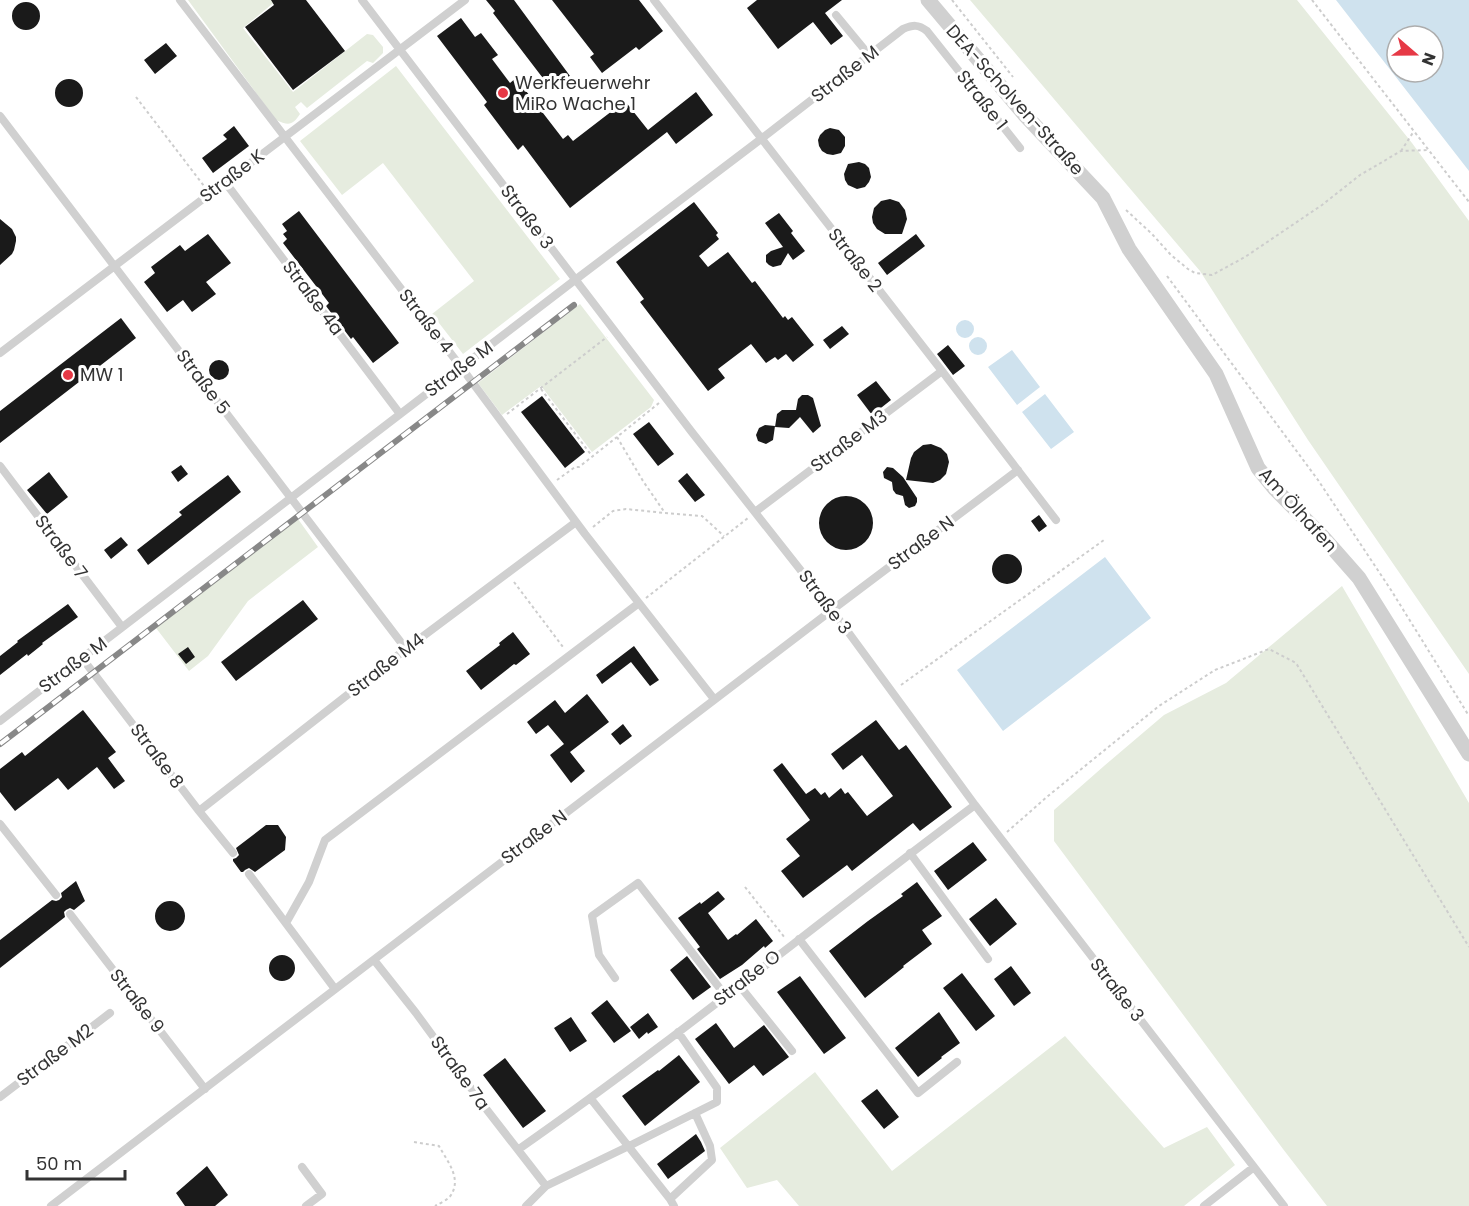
<svg xmlns="http://www.w3.org/2000/svg" width="1469" height="1206" font-family="Poppins,sans-serif">
<rect width="100%" height="100%" fill="#fff"/>
<path fill="#e6ecdf" d="M188,0H277L243,28L293,92L367,34L373,35L383,47V53L373,63L367,61L307,108L301,102L295,107L300,114C293,125 289,126 276,120Z
M970,0H1297L1412,143L1469,221V674L1308,440L1200,271Z
M396,66L560,279L463,354L432,314L474,281L383,163L342,195L300,141Z
M580,304L654,400L651,407L592,452L541,386L502,415L478,383Z
M298,519L318,547L248,601L208,656L189,671L156,628Z
M1342,586L1469,803V1206H1327L1283,1149L1054,841V810L1104,766L1164,715L1226,683Z
M1065,1036L1164,1148L1207,1127L1235,1165L1184,1206H799L777,1180L747,1188L720,1148L815,1072L892,1171Z"/>
<path fill="#cfe2ee" fill-rule="evenodd" d="M1336,0H1469V171ZM1397,36H1433V72H1397Z
M956 329a9 9 0 1 1 18 0a9 9 0 1 1-18 0Z
M969 346a9 9 0 1 1 18 0a9 9 0 1 1-18 0Z
M1012,350L1040,387L1017,405L988,367Z
M1045,394L1074,432L1051,449L1022,412Z
M1105,557L1151,618L1003,731L957,670Z"/>
<path fill="#1a1a1a" d="M271,0H306L345,51L293,90L245,27L274,5Z
M486,0H514L570,76L552,90L493,13L495,11Z
M552,0H639L663,31L639,50L636,47L602,73L590,57L594,54Z
M757,0H842L825,13L843,36L831,45L813,22L778,49L747,8Z
M12 16a14 14 0 1 1 28 0a14 14 0 1 1-28 0Z
M461,18L475,37L481,33L498,55L492,59L510,83L516,78L563,139L568,135L573,141L625,101L648,130L696,92L713,115L676,144L667,132L570,208L523,145L518,150L484,105L487,102L437,36Z
M166,43L177,56L155,74L144,60Z
M55 93a14 14 0 1 1 28 0a14 14 0 1 1-28 0Z
M234,126L249,146L213,173L202,158L227,139L223,135Z
M830,128L839,130L845,137V146L841,153L833,155L827,154L822,151L819,146L818,140L820,135L825,130Z
M859,162L865,164L869,168L871,177L869,182L865,187L857,189L848,185L845,180L844,174L848,164Z
M890,199L899,202L905,210L907,219L902,234H885L877,229L873,223L872,217L874,208L881,201Z
M694,202L718,233L716,235L719,239L699,256L708,267L728,252L752,283L755,281L783,318L785,316L788,320L792,317L814,345L793,362L786,354L778,360L775,357L766,363L751,344L718,369L725,378L708,391L640,302L644,299L616,262Z
M299,211L399,343L373,363L353,337L351,339L326,306L329,303L283,243L287,239L283,234L287,231L282,224Z
M779,213L793,231L791,233L805,251L793,260L788,253L781,265L773,267L769,265L766,262V255L771,251L783,247L765,223Z
M0,219L12,229L16,237V241L14,250L12,254L0,265Z
M208,234L231,263L206,282L216,294L192,312L183,300L167,312L144,282L155,273L151,267L180,245L185,251Z
M916,234L925,246L887,275L878,263Z
M121,318L136,338L0,443V411Z
M842,326L849,334L830,349L823,340Z
M948,345L965,366L953,375L937,354Z
M209 370a10 10 0 1 1 20 0a10 10 0 1 1-20 0Z
M876,381L891,400L872,415L857,395Z
M802,395H808L813,398L821,426L813,433L800,417L789,428L775,427L777,414L782,410H796L798,399Z
M542,396L585,452L565,468L521,412Z
M649,422L674,454L658,466L633,434Z
M765,425L775,426L773,440L766,444L758,441L756,435L759,428Z
M931,444L941,448L947,454L949,462L946,474L940,480L933,483L906,480L911,458L914,452L923,445Z
M181,465L188,474L178,482L171,472Z
M887,467L893,468L903,477L917,498V502L915,506L909,508L905,505L903,496L896,494L893,490L892,482L884,478L883,472Z
M49,472L68,497L47,514L27,490Z
M687,473L705,495L695,502L678,481Z
M228,475L241,492L148,565L137,550L182,515L179,512Z
M819 523a27 27 0 1 1 54 0a27 27 0 1 1-54 0Z
M1039,515L1047,526L1039,532L1031,521Z
M121,537L128,545L111,559L104,550Z
M992 569a15 15 0 1 1 30 0a15 15 0 1 1-30 0Z
M303,600L318,619L236,681L221,662Z
M68,604L78,617L42,643L43,644L28,656L27,654L0,675V656L18,642L17,641Z
M513,632L530,654L516,665L514,664L481,690L466,671L500,645L499,643Z
M634,646L659,680L650,686L631,662L602,684L596,675Z
M188,647L195,657L186,664L178,654Z
M587,694L609,722L570,752L585,771L571,783L550,755L564,744L548,725L536,734L527,722L555,700L565,713Z
M83,710L116,752L108,758L125,781L114,789L97,767L68,790L58,778L15,811L0,792V769L22,752L25,756Z
M876,720L899,750L906,745L952,807L920,831L913,823L852,871L847,865L803,898L781,871L800,856L786,839L810,820L773,770L782,763L806,794L815,788L821,795L825,792L829,798L841,788L845,794L848,792L867,816L893,796L862,755L843,770L831,754Z
M623,724L632,736L620,745L611,734Z
M266,825H278L286,837L285,850L255,872L249,868L245,870L243,872H241L233,861V859L236,858L239,855L236,848Z
M973,842L987,860L948,890L934,871Z
M76,881L85,901L74,910L70,908L66,910L64,912L65,917L0,968V940L52,900L56,901L59,900L62,897L61,893Z
M917,882L942,916L922,930L932,944L903,966L904,967L865,998L829,951L868,921L903,896L901,894Z
M718,891L725,899L708,913L728,940L736,934L737,935L756,919L773,941L765,948L764,946L742,965L720,979L697,949L700,947L678,918L700,902L701,904Z
M996,898L1017,924L990,946L969,919Z
M155 916a15 15 0 1 1 30 0a15 15 0 1 1-30 0Z
M269 968a13 13 0 1 1 26 0a13 13 0 1 1-26 0Z
M687,956L711,987L693,1000L670,970Z
M1011,966L1031,993L1014,1006L994,979Z
M962,973L995,1016L976,1031L943,988Z
M800,976L846,1038L824,1054L777,992Z
M607,1000L631,1031L614,1043L591,1013Z
M939,1012L960,1043L941,1057L942,1058L918,1077L895,1048Z
M648,1013L658,1027L648,1034L647,1032L639,1039L630,1027Z
M571,1017L587,1041L570,1052L554,1028Z
M716,1023L734,1048L764,1025L789,1057L763,1076L754,1065L729,1084L695,1039Z
M679,1055L700,1082L645,1126L622,1096L658,1070L659,1071Z
M505,1058L546,1111L523,1128L483,1075Z
M877,1089L899,1117L884,1129L861,1101Z
M696,1134L701,1142L705,1151L668,1179L657,1164Z
M207,1166L228,1195L215,1206H185L176,1193Z"/>
<g fill="none" stroke-linecap="round" stroke-linejoin="round">
<path stroke="#cdcdcd" stroke-width="2" stroke-dasharray="3 3" stroke-linecap="butt" d="M952,0L1013,77
M1312,0L1469,202
M136,97L204,186
M1401,151L1414,131
M1126,210L1152,234L1171,255L1188,269L1195,273L1212,275L1245,257L1322,205L1360,175L1401,151L1429,150
M1167,276L1318,480L1391,590L1469,716
M541,389L592,456
M659,403L617,437L643,481L665,513L702,516L724,536
M507,414L607,337
M557,480L575,467H579L617,437
M593,527L613,511L626,509L665,513
M514,582L563,647
M646,598L748,518
M901,685L1104,540
M1007,832L1048,796L1159,706L1215,670L1269,649L1296,663L1469,947
M745,887L785,938
M414,1142L439,1146C447,1161 462,1178 451,1195C448,1200 440,1203 435,1206"/>
<path stroke="#d0d0d0" stroke-width="8" d="M180,0L461,367L585,534L714,699
M362,0L691,431L832,610L975,805L1284,1206
M654,0L942,371L1056,520
M836,15L869,55
M0,116L406,649
M225,182L400,414
M0,353L465,0
M0,466L122,627
M755,512L942,371
M82,658L199,811L233,853
M0,721L575,280L761,139L903,29C913,25 918,24 927,31L1020,148
M199,811L406,649L576,522
M0,824L56,895
M910,853L988,959
M249,874L335,989
M70,914L205,1089
M286,923L309,882L325,840L639,603
M799,939L918,1093L957,1062
M374,960L416,1013L487,1110L546,1186
M615,978L599,955L592,916L638,883L725,995
M739,985L792,1051
M0,1097L110,1013
M591,1099L670,1199L674,1206
M519,1149C675,1040 822,919 975,805
M302,1167L322,1194L306,1206
M670,1199L712,1160L710,1146L695,1113
M51,1206L832,610L1018,470
M526,1206L546,1186L629,1146L717,1102V1088L678,1032
M1204,1206L1254,1167"/>
<path stroke="#d0d0d0" stroke-width="15" d="M928,0L1024,114L1103,198L1129,249L1216,374L1258,468L1275,489L1322,536L1359,578L1469,754"/>
<defs>
<path id="rail" d="M0,744L574,305"/>
</defs>
<use href="#rail" stroke="#888" stroke-width="6"/>
<use href="#rail" stroke="#fff" stroke-width="4" stroke-dasharray="11" stroke-linecap="butt"/>
</g>
<g fill="#e63946" stroke="#fff" stroke-width="2">
<circle cx="503" cy="93" r="6"/>
<circle cx="68" cy="375" r="6"/>
</g>
<g text-anchor="middle" stroke-width="6" stroke-linejoin="round" paint-order="stroke">
<g font-size="18" fill="#333" stroke="#fff">
<text transform="translate(845 74) rotate(-38)" y="6">Straße M</text>
<text transform="translate(982 100) rotate(52)" y="6">Straße 1</text>
<text transform="translate(1015 100) rotate(48)" y="6">DEA-Scholven-Straße</text>
<text transform="translate(232 176) rotate(-37)" y="6">Straße K</text>
<text transform="translate(527 217) rotate(53)" y="6">Straße 3</text>
<text transform="translate(855 260) rotate(52)" y="6">Straße 2</text>
<text transform="translate(313 298) rotate(53)" y="6">Straße 4a</text>
<text transform="translate(426 321) rotate(52)" y="6">Straße 4</text>
<text transform="translate(459 369) rotate(-37)" y="6">Straße M</text>
<text transform="translate(203 382) rotate(53)" y="6">Straße 5</text>
<text transform="translate(849 441) rotate(-37)" y="6">Straße M3</text>
<text transform="translate(1298 510) rotate(48)" y="6">Am Ölhafen</text>
<text transform="translate(921 543) rotate(-37)" y="6">Straße N</text>
<text transform="translate(61 547) rotate(53)" y="6">Straße 7</text>
<text transform="translate(825 602) rotate(53)" y="6">Straße 3</text>
<text transform="translate(73 665) rotate(-37)" y="6">Straße M</text>
<text transform="translate(386 665) rotate(-38)" y="6">Straße M4</text>
<text transform="translate(157 756) rotate(53)" y="6">Straße 8</text>
<text transform="translate(534 837) rotate(-37)" y="6">Straße N</text>
<text transform="translate(747 978) rotate(-38)" y="6">Straße O</text>
<text transform="translate(1117 990) rotate(52)" y="6">Straße 3</text>
<text transform="translate(137 1001) rotate(52)" y="6">Straße 9</text>
<text transform="translate(55 1055) rotate(-37)" y="6">Straße M2</text>
<text transform="translate(460 1073) rotate(54)" y="6">Straße 7a</text>
</g>
<g font-size="18" fill="#333" stroke="#fff" text-anchor="start">
<text x="515" y="89">Werkfeuerwehr<tspan x="515" dy="21">MiRo Wache 1</tspan></text>
<text x="80" y="381">MW 1</text>
</g>
</g>
<g transform="translate(1415 54) rotate(110)"><circle r="28" fill="#ffffff" stroke="#adadad" stroke-width="1.5"/>
<path d="M0-4.5L10 22L0 15L-10 22Z" fill="#e63946"/>
<text y="-9" font-size="16" font-weight="bold" text-anchor="middle" fill="#333333">N</text>
</g>
<path d="M27 1170v9h98v-9" fill="none" stroke="#333333" stroke-width="3"/>
<text x="36" y="1170" font-size="18" fill="#333333" stroke="#ffffff" stroke-width="4.5" paint-order="stroke">50 m</text>
</svg>
